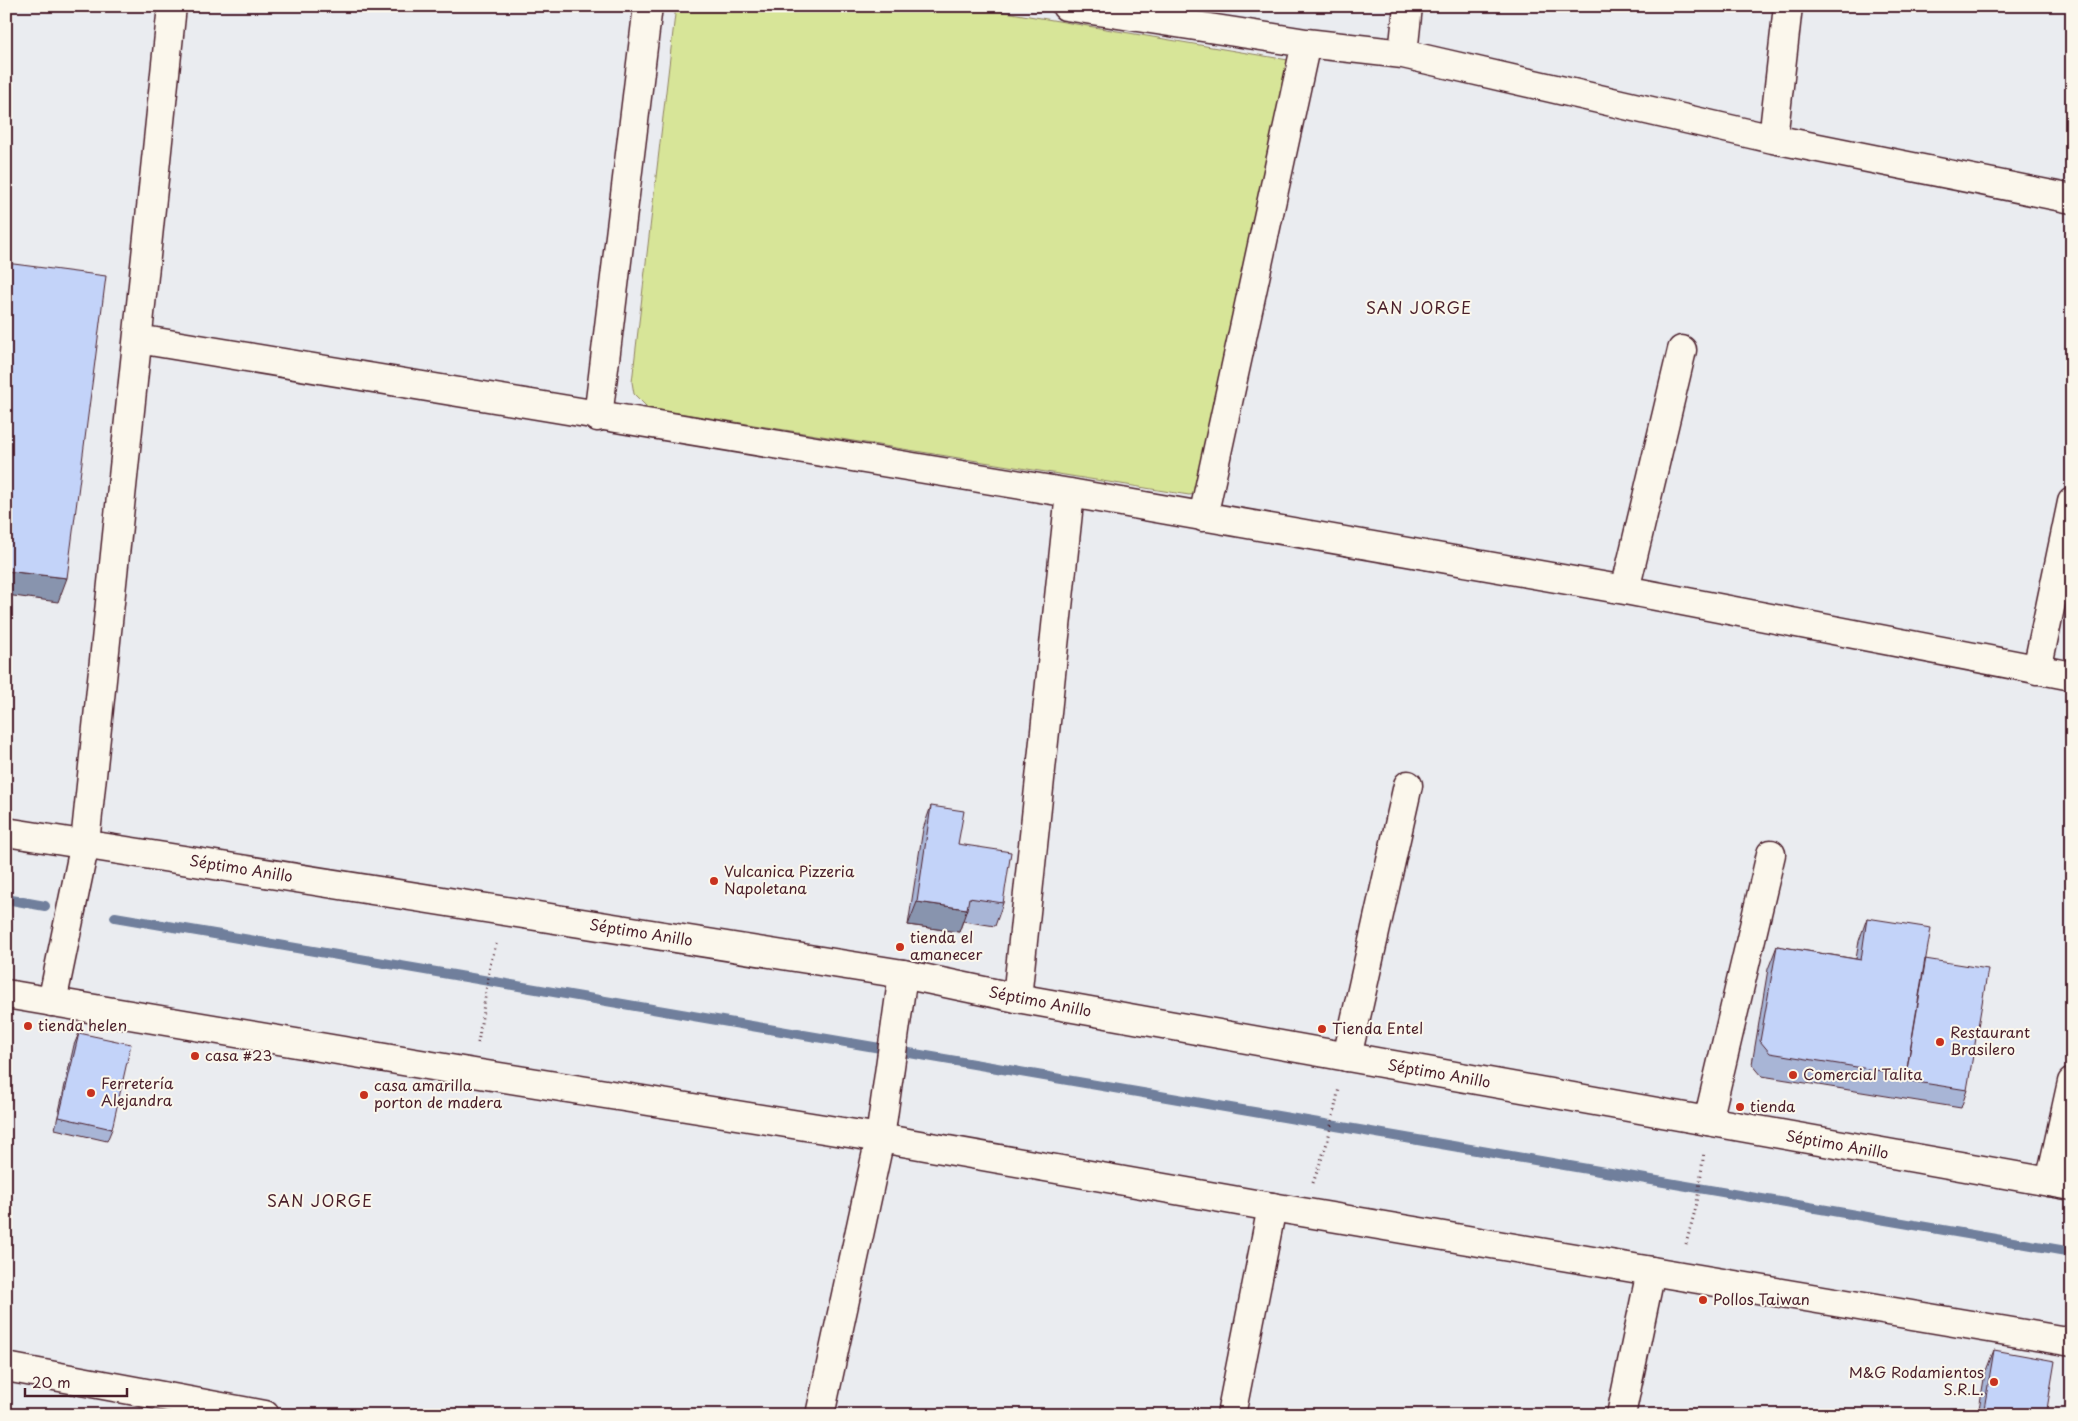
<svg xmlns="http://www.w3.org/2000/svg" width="2078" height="1421" font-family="'Playpen Sans',sans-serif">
<rect width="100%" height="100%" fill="#eaecf0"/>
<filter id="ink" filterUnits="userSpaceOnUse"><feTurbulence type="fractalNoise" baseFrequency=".02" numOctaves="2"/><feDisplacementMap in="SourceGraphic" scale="10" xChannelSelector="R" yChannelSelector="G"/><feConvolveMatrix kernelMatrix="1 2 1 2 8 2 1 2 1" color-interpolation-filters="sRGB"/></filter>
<g filter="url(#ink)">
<path fill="#d7e598" stroke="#908262" d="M676,6H970L1288,60L1294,71L1197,494L1189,495L648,408L634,394L632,382Z"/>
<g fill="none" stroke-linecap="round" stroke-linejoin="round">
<path stroke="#707f9c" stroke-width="10" d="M6,899L45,906
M115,917L2072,1252"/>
<defs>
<path id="minor" d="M1066,6L1306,43L1403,54L1773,139L2072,199
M1403,54L1408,6
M1773,139L1788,6
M138,339L1070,493L1625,590L2072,676
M598,417L648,6
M1203,517L1306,43
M1625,590L1682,350
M2037,670L2072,502
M1017,998L1070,493
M52,1002L85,843L172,6
M1347,1057L1408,785
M1708,1121L1771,854
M2050,1182L2072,1082
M6,1367L265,1415
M820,1415L880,1138L903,974
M1231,1415L1272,1207
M1621,1415L1651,1271"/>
<path id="major" d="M6,832L903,974L1017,998L2072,1186
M6,994L474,1073L880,1138L1272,1207L2072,1342"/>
</defs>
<use href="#minor" stroke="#4a1f2b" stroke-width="31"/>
<use href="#major" stroke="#4a1f2b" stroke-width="31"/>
<path stroke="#4a1f2b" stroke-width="3" stroke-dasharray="1 4" stroke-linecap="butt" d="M478,1043L490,965L497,941
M1313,1183L1328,1140L1339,1088
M1686,1244L1697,1203L1704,1152"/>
<use href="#minor" stroke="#fbf7ec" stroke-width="28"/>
<use href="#major" stroke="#fbf7ec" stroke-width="28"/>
</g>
<path fill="#a8b5d6" stroke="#4a1f2b" d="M931,806L958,844L1003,903L995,926L963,921L959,932L908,925L923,829Z
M1867,918L1925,959L1967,1090L1961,1108L1762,1076L1752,1064L1768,969L1777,946L1856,959L1859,941Z
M79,1033L112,1129L107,1141L55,1129L74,1045Z
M1994,1350L2046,1415H1978L1985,1373Z"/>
<path fill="#8894ae" stroke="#4a1f2b" d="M6,571L67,578L58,602L6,595Z
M917,902L967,909L959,932L908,925Z"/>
<path fill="#c3d3f9" stroke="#4a1f2b" d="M6,263L106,276L67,578L6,571Z
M931,806L964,811L958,844L1011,852L1003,903L969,898L967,909L917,902Z
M1867,918L1931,928L1906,1075L1770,1053L1760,1041L1777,946L1861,960Z
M1925,959L1988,969L1967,1090L1904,1080L1906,1075Z
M79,1033L131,1044L112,1129L59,1117Z
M1994,1350L2055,1361L2046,1415H1983Z"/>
</g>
<g fill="#c8321e" stroke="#fbf7ec" stroke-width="2">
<circle cx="714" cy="881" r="5"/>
<circle cx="900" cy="947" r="5"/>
<circle cx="28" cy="1026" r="5"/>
<circle cx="1322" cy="1029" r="5"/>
<circle cx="1940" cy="1042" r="5"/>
<circle cx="195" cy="1056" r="5"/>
<circle cx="1793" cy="1075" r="5"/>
<circle cx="91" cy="1093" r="5"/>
<circle cx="364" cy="1095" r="5"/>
<circle cx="1740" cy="1107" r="5"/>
<circle cx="1703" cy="1300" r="5"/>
<circle cx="1994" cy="1382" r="5"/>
</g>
<g text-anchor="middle" stroke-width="4" stroke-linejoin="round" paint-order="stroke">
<g font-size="15" fill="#4a1f2b" stroke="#fbf7ec">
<text transform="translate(241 869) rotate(9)" y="5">Séptimo Anillo</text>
<text transform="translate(641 933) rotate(9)" y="5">Séptimo Anillo</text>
<text transform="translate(1040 1002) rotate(11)" y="5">Séptimo Anillo</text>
<text transform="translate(1439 1074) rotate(10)" y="5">Séptimo Anillo</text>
<text transform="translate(1837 1145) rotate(10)" y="5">Séptimo Anillo</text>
</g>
<g font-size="15" fill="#4a1f2b" stroke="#fbf7ec" text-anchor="start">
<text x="724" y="877">Vulcanica Pizzeria<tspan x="724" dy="17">Napoletana</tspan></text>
<text x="910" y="943">tienda el<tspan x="910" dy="17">amanecer</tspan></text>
<text x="38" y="1031">tienda helen</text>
<text x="1332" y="1034">Tienda Entel</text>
<text x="1950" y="1038">Restaurant<tspan x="1950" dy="17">Brasilero</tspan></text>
<text x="205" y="1061">casa #23</text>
<text x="1803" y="1080">Comercial Talita</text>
<text x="101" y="1089">Ferretería<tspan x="101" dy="17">Alejandra</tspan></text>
<text x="374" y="1091">casa amarilla<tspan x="374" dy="17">porton de madera</tspan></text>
<text x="1750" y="1112">tienda</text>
<text x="1713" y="1305">Pollos Taiwan</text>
<text x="1984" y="1378" text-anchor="end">M&amp;G Rodamientos<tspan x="1984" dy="17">S.R.L.</tspan></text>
</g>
<g font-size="16" letter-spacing="1" fill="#4a1f2b" stroke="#fbf7ec">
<text x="1419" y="314">SAN JORGE</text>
<text x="320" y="1207">SAN JORGE</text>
</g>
</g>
<rect width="2078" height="1421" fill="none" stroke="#fbf7ec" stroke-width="25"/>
<rect x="12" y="12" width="2053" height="1396" fill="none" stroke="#4a1f2b" stroke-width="2" filter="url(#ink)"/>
<path d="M25 1388v8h102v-8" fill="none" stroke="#4a1f2b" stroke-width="2.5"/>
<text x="32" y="1388" font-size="15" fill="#4a1f2b" stroke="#fbf7ec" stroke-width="4" paint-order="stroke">20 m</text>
</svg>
